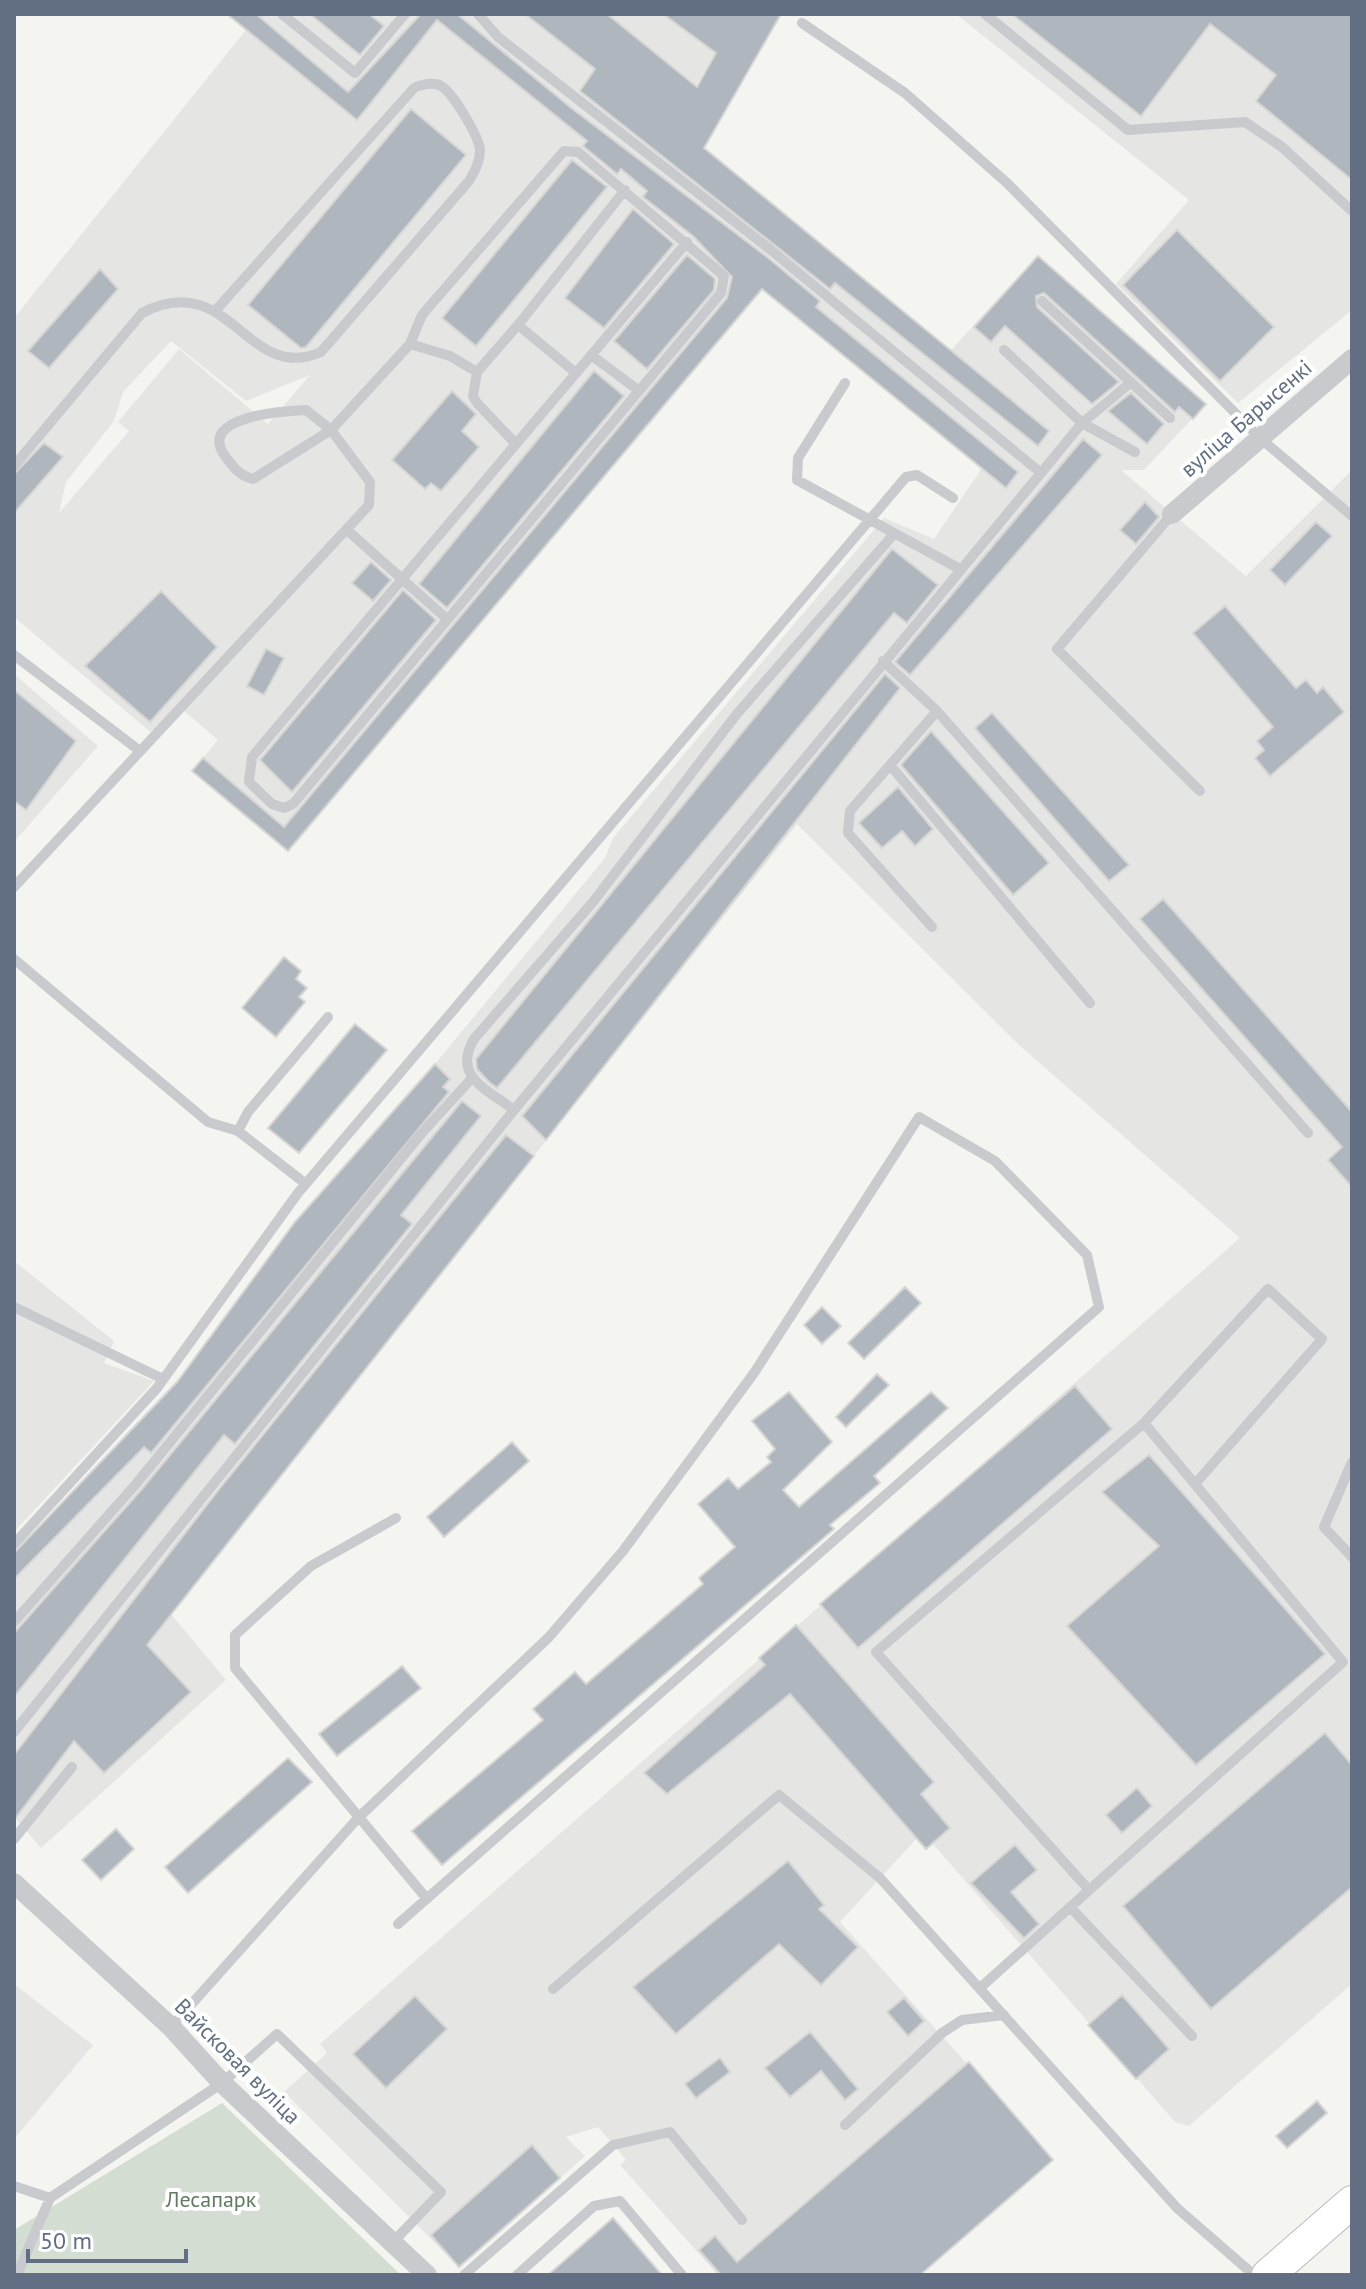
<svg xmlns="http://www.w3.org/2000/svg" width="1366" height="2289" font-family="'PT Sans',sans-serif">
<rect width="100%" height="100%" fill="#f4f5f0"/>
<path fill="#e5e5e4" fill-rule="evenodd" d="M227,14H738L674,123L951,350L1038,256L1206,404L1144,470H1121L1246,576L1352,470V1984L1189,2126L1175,2122L933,1844L927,1849L917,1838L840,1922L1053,2160L920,2275H718L620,2165L626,2160L598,2127L566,2137L585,2156L459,2267L284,2092L327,2053L320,2044L1240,1238L1019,1045L797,824L171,1614L226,1680L41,1848L14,1817V1553L177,1382L295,1222L435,1064L605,858L613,838L884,518L934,539L982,468L761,289L288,851L192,771L218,740L177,705L153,734L14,617V318L246,30ZM171,341L246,401L310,375L268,424L179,349L118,422L129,431L59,513L66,482L114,421L123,392Z
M956,14H1352V310L1238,403L1116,284L1189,200Z
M14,674L98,746L14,842Z
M14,1261L114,1341L104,1363L154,1381L14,1532Z
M14,1984L93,2045L14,2139Z"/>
<path fill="#d3ddd1" d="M222,2103L401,2275H14V2230Z"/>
<path fill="#b0b6bd" stroke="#d5d6d3" stroke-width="2" d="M227,14H256L348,92L421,14H457L570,107L767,257L820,301L816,307L1018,472L1006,488L762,289L288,851L192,771L203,758L284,827L727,298L732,277L693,236L643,197L647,191L621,169L617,174L583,146L587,141L437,20L357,120Z
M310,14H369L384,26L360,55Z
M525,14H607L697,87L716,53L663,14H781L704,148L1049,431L1038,446L835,283L830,289L580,91L595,69Z
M1012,14H1352V180L1256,101L1276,75L1210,24L1141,116Z
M411,109L466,155L306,347L301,348L248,305Z
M572,160L607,187L476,346L442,318Z
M633,209L674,244L604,328L565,298Z
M1177,230L1274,327L1220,381L1123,285Z
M687,255L715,279L714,290L647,369L614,341Z
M1038,256L1206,404L1193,419L1179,407L1175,412L1044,293L1036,296L1037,307L1119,382L1092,404L1005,326L991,342L974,327Z
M100,269L118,289L49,368L28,351Z
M594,371L624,396L447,608L419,584Z
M452,391L476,414L462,431L479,447L441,491L431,483L425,489L392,460Z
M1131,393L1164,424L1147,444L1108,411Z
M1083,439L1102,455L910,675L895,662Z
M44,443L63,457L14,513V474Z
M1145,502L1159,517L1136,544L1120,530Z
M1316,522L1332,536L1285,585L1270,570Z
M892,549L938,585L907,623L894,613L497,1088L489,1082L477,1069L476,1059Z
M371,562L391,580L373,601L352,583Z
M403,590L436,620L292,792L260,760Z
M161,591L217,647L150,722L85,666Z
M1225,606L1296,688L1306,680L1317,693L1323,687L1344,712L1270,776L1255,758L1264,750L1257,741L1273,727L1193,633Z
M266,649L284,658L264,695L247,686Z
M885,674L900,688L546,1140L522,1116Z
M14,690L76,741L26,810L14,801Z
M992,713L1129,865L1109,881L975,728Z
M931,731L1049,863L1013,895L901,765Z
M898,787L933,829L915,846L902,831L882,848L859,823Z
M1163,899L1352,1112V1187L1328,1160L1342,1147L1140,919Z
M284,957L301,971L296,979L307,988L299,997L305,1002L276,1037L242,1008Z
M355,1024L387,1050L299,1153L268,1128Z
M435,1064L450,1079L443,1087L449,1092L151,1453L144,1447L14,1579V1553L177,1382L295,1222Z
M462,1101L481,1116L401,1215L412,1224L235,1444L224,1435L14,1697V1633L142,1489Z
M506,1135L534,1156L147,1645L191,1692L104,1773L74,1741L14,1820V1755L220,1488Z
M905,1287L921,1303L864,1359L848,1343Z
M822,1307L841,1326L822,1344L804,1325Z
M877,1374L889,1385L846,1427L836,1417Z
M1075,1386L1112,1429L858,1648L820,1604Z
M789,1392L832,1442L783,1490L799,1507L931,1392L948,1408L874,1476L880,1483L830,1525L834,1529L442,1865L412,1831L543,1720L533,1709L575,1672L586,1684L703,1584L699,1578L735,1547L698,1504L728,1478L738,1489L771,1462L767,1457L775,1449L752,1421Z
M512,1442L529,1461L444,1537L427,1517Z
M1149,1455L1325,1654L1196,1765L1067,1626L1159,1546L1102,1492Z
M796,1625L934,1782L921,1794L950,1828L926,1849L790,1694L667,1794L644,1773L765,1665L759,1658Z
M402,1666L421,1688L337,1756L319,1734Z
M1325,1733L1352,1765V1887L1211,2009L1123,1906Z
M288,1758L312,1782L188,1893L165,1867Z
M1137,1788L1152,1806L1122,1833L1106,1815Z
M116,1829L134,1849L101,1880L82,1860Z
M1015,1845L1037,1870L1011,1892L1039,1924L1024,1938L971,1883Z
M788,1861L824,1905L819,1909L858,1947L821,1985L779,1944L676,2034L633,1987Z
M1122,1995L1169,2049L1136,2079L1088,2025Z
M415,1996L447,2029L386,2088L353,2054Z
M904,1998L924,2021L908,2036L887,2012Z
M810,2032L858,2089L845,2100L821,2071L790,2097L765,2068Z
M720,2058L730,2072L696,2098L685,2084Z
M969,2062L1053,2160L920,2275H721L699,2250L715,2236L737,2262Z
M1317,2101L1327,2113L1287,2148L1276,2136Z
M532,2145L560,2178L459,2267L431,2235Z
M613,2218L662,2275H548Z"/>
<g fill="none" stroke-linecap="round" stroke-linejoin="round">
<defs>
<path id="primary" d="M1268,2275L1352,2202"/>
</defs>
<use href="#primary" stroke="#b8bbbf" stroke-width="34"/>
<path stroke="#c8cace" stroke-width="10" d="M282,14L355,73L405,14
M985,14L1128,130L1245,122L1282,147L1352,211
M802,23L905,93L1007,183L1260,438L1352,516
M1042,301L1170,418
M1004,350L1082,423L1135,452
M591,355L638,390
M477,372L518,325
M576,373L518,325L625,190
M845,383L798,458L797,480L960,569
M306,410L331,430L253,479C240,476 233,467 225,456C196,416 285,411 306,410Z
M516,444L687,242
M14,466L142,313C230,267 247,385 321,352L469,181C475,171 480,162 480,150C479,137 452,90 439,85C430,82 421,85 414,88L216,310
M1041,473L1082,423L1129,384
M1172,514L1057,649L1200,791
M347,530L447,619
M14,655L140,751
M883,661L937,711L1308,1133
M890,765L1090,1003
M14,887L369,505L370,482L331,430L410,344L422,315L564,151L578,152L724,276L721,293L293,804L284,808L272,804L249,782L252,757L516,444L477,403L473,396L477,372L450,356L410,344
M932,927L848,833L850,811L937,711
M14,959L208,1122L238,1131
M514,1110C487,1089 452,1077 474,1039L593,902L736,715L894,534
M306,1184L238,1131L248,1112L328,1017
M14,1307L163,1379
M1352,1462L1324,1527L1352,1557
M396,1518L311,1566L235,1635V1668L427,1899
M14,1544L157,1388L298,1193L906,477L917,475L953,498
M14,1622L136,1484L421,1134L472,1078
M14,1732L514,1110L1041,473L772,251L498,37L478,14
M14,1839L72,1767
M1089,1890L876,1652L1144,1423L1268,1289L1322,1339L1195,1484
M1070,1907L1192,2036
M980,1988L1343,1662L1144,1423
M553,1989L779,1795L880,1878L1177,2208L1254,2275
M171,2027L358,1818L549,1637L623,1551L754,1373L919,1117L995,1161L1087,1255L1099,1307L398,1924
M845,2125L942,2033L962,2020L1004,2015
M14,2186L50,2198L222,2083L277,2034L441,2192L393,2242
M17,2275L50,2198
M464,2275L613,2145L670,2132L742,2220
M517,2275L594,2206L620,2201L682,2275"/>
<path stroke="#c8cace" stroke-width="20" d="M1172,514L1352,359
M14,1883L171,2027L222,2083L427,2275"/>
<use href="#primary" stroke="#fff" stroke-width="32"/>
</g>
<g text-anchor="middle" stroke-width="8" stroke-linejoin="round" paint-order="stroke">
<g font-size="22" fill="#616e84" stroke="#fff">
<text transform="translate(1246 418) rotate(-41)" y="8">вуліца Барысенкі</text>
<text transform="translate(238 2061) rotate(45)" y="8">Вайсковая вуліца</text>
</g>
<g font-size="22" fill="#617b60" stroke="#fff">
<text x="211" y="2207">Лесапарк</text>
</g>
</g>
<rect width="1366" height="2289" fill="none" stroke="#616e84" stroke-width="32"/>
<path d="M28 2249v12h158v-12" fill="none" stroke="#616e84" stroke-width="4"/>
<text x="40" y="2249" font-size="24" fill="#616e84" stroke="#ffffff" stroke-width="6" paint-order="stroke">50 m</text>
</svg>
